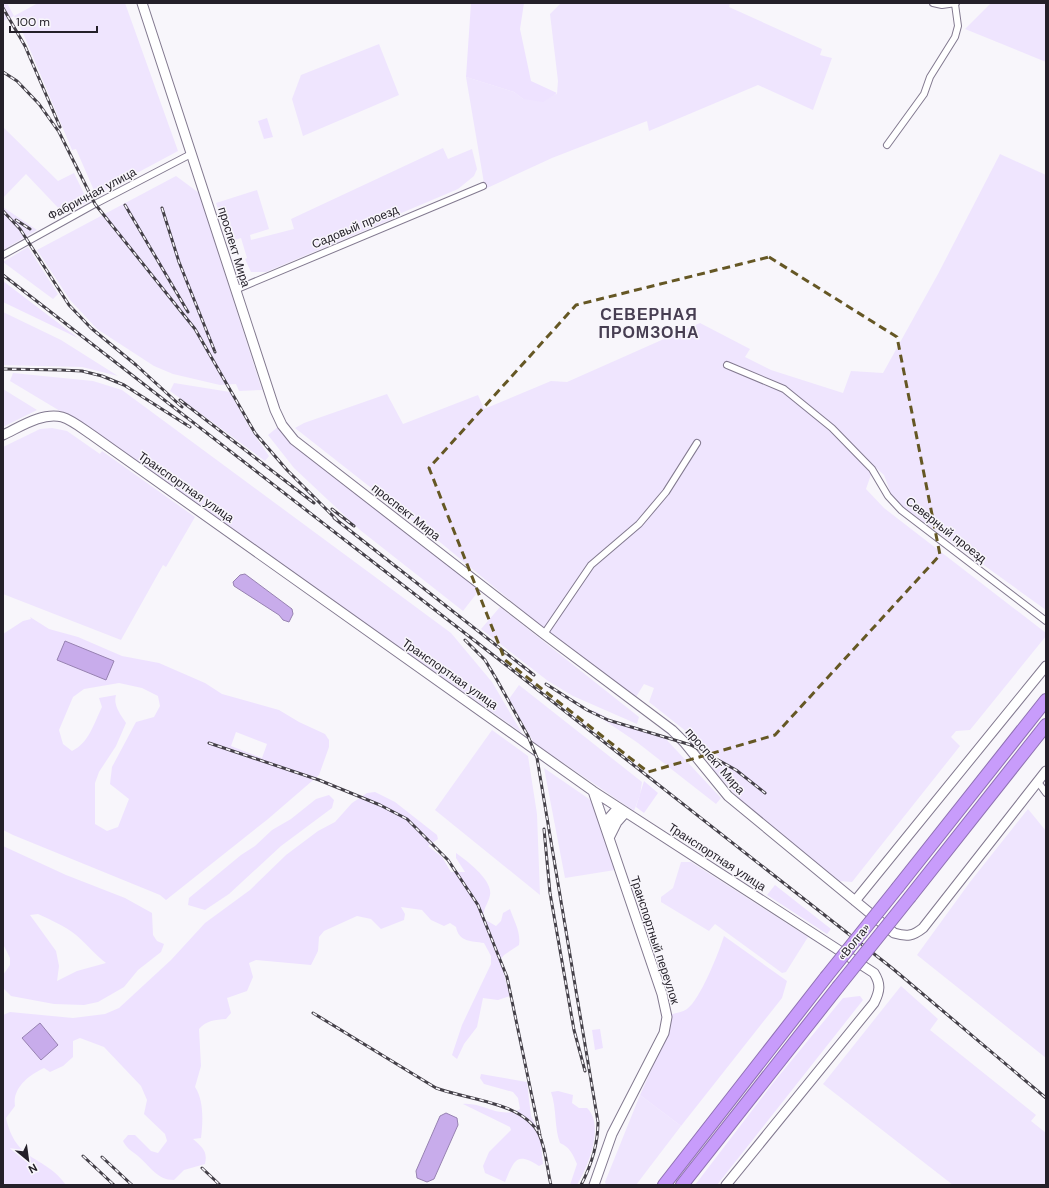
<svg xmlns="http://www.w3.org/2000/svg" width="1049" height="1188" font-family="'DM Sans',sans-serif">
<rect width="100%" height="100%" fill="#f8f6fb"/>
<path fill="#efe5fe" d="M3,3H7L14,16L38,3H125L178,151L96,195L76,149L72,150L23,33L14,16L3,21Z
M561,3H730L729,7L822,49L820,55L832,58L813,110L758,85L649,131L647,121L552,158L485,189L466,77L514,92L523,99L557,94L558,81L550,14Z
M991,3H1046V62L965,29Z
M379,44L399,95L303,136L292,99L301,75Z
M3,127L58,181L74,173L88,202L64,214L26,174L3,198Z
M443,148L448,159L472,149L477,169L474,176L458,189L399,214V216L266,272H251L245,259L247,258L241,238L229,242L216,203L257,190L269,229L250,235L251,240L294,229L291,219Z
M1000,154L1046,175V610L903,507L891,494L884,475L874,466L866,489L884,508L1046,633V636L970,730L956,731L951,737L960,746L852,882L839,881L741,801L712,768L720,758L649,702L654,688L644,684L636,697L547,631L435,538L295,428L304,423L387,394L403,424L478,395L484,409L551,381L567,382L700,323L750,349L745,357L771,370L843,393L851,371L883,373L938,274Z
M176,176L199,193L262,390L239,391L236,384L220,385L173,374L154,366L97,329L70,300L37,250Z
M3,207L37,230L3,250Z
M28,247L58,294L53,299L3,262Z
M3,312L61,340L118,376L82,367L3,365Z
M13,373L93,381L122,390L451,633L492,682L522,733L80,423L10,381Z
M174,383L230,392L251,430L269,456L265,461L170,391Z
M3,389L37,410L3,427Z
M279,426L480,589L463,611L360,530L294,468L268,435Z
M52,428L67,431L100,454L102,451L195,517L166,567L163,565L121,640L3,594V447L40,429Z
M500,607L639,717L637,724L573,696L548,681L481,629Z
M519,685L642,782L640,795L634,811L534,743L509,699Z
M593,710L615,722L664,737L721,798L716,804L638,743L592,712Z
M492,730L528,756L537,814L540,895L435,810Z
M544,768L592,801L615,870L565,878Z
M1028,809L1046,831V1058L917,955L970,882Z
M681,862H691L808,937L786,972L782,973L715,924L709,931L661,902V897L673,888Z
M901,986L938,1019L930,1030L1036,1115L1031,1121L1046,1133V1185H953L823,1084Z
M640,1095L681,1126L636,1185H606L605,1182Z"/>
<path fill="#eee2ff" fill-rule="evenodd" d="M471,3H524L520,29L531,81L557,93L543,102L523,99L514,92L466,77Z
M267,118L273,137L264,139L258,121Z
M3,281L78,338L3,302Z
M30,617L49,629L78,637L122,656L159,663L205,683L222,694L279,710L299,722L325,734L329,740V747L319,775L268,819L166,900L160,895L13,835L3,830V634L23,621L31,619ZM119,683L142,688L158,696L160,706L154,717L136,722L112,767L110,784L129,799L118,827L107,831L95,824V783L99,772L116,746L126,723C120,714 113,705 116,695L99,698L102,707C94,723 89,743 72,751L63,744L59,730L73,697L84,689ZM236,732L267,744L262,758L231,746Z
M644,781L658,793L644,813L636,807Z
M375,792L395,802L437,835L438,839L428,846L442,857L451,872H465L456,858V853C467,861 493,880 490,895C488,905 482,909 484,919L496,926L501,921L503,913L510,909C514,921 521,932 519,945L504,955L500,960L510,996L498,1000L483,998L477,1027L464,1044L457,1059L452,1055L462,1025L491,964V956L484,943C471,941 459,942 456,927L450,923L444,926L431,920L422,910L401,907L405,914L404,920L381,929L371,919L357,916L324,931L319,937L318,951L311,965L256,960L249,963L253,977L247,991L227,998L231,1013L226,1019C215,1020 207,1020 199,1029L201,1066L195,1087C204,1100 203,1122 201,1138L193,1139C202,1147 208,1151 205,1164L184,1170L174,1180C157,1180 150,1166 138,1156C132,1151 127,1149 123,1141L128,1135H135L151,1151L158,1153L167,1141L165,1134L144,1114L147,1100L141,1086L104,1047L80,1038L73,1041V1057L63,1066L50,1072L44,1068C29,1075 12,1088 15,1106L6,1118C16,1163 45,1155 66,1185H3V1015L10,1012L73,1018L105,1014L119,1008L171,960L205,923L250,890L286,855L318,831L335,822L352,803L367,793Z
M329,795L334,800L332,808L281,846L229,894L205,910L188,905L189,898L241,855L255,846L272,830L291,819L316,799Z
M3,846L66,875L125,898L152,913L153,935L157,941L164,944L161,952L138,970L124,987L98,1002L84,1005L54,1004L11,996L3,988V975L10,965V958L3,944ZM38,914C51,920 65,926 76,935C87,944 94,954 106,963L77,971L57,981L59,966L56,951L30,915Z
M775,885L831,929L827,934L767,895Z
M724,936L787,981L782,998L681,1126L640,1095L666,1037L669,1015C675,1013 683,1012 687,1009C700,1000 719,952 724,936Z
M860,996L863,1000L717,1185H695L773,1083L843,998Z
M600,1029L603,1048L595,1050L592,1030Z
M481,1074L527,1082L531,1116L540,1135L543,1164L539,1166C516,1151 514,1161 505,1182L485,1173L483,1166L489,1152L511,1130L510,1127L463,1104C483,1102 500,1120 520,1109L518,1098L513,1092L484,1084L480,1078Z
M558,1091L573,1095L572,1103L579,1108H587C605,1125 588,1167 577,1185H570L577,1164C573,1155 570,1147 560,1143C554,1127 557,1109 551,1092Z"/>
<path fill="#c8aceb" stroke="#9782b1" d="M245,574L292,609L293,614L289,622L283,620L279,615L234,586L233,582L240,575Z
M65,641L114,661L106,680L57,660Z
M40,1023L58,1045L41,1060L22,1038Z
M446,1113L457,1118L458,1125L434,1179L427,1182L417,1178L416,1171L440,1116Z"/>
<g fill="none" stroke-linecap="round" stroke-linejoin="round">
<defs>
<path id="street" d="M933,3L942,5L956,3
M887,145L924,94L930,77L955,37L958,26L955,4
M3,255L95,204L191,154
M235,290L483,186
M727,365L784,389L832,428L872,469L888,496L901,510L1046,621
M544,634L591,565L639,524L666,492L697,443
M1038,782L1046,793"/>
<path id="secondary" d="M142,3L275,410L282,425L294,440L544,634L672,730L684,742L728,796L894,933C907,937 913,936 923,928L1046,771
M3,435C20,427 42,412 62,417C72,420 83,429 92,435L593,791L874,973C881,984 880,991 874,1003L726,1185
M593,791L662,994L667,1017L664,1033L612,1134L594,1185
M606,826L610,817L618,808
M609,838L617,822L625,813
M855,901L1046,666"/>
<path id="highway" d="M898,887L1046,700
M910,897L1046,725
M664,1185L826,977
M682,1185L838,987"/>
</defs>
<use href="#street" stroke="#82798f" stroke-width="8"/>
<use href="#secondary" stroke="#82798f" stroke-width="11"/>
<use href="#highway" stroke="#8f71b2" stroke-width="14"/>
<use href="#street" stroke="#fff" stroke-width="6"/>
<use href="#secondary" stroke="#fff" stroke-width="9"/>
<use href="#highway" stroke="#c89cfb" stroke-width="12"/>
<defs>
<path id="rail" d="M3,8L25,46L60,127
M3,72L17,81L39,104L59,132L95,204L195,329L255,433L287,470L338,521
M125,205L188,312
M162,208L179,262L215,352
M3,211L20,229L69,305L91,328L136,365L182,407
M16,220L30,229
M3,275L497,658L892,968L1046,1098
M3,369L61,370L82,371L102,376L124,385L190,427
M180,400L314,503
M332,509L354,526
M334,518L534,675
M465,640L485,660L497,680L528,736L537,758L598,1122C598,1143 591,1166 581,1185
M546,684L587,710L608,720L691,745L736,770L765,793
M209,743L319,780L380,805L407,819L448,860L478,905L507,977L540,1135
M544,829L550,893L574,1030L585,1071
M313,1013L436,1088C468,1100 523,1102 539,1134C546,1149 547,1169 551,1185
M83,1156L114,1185
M102,1157L132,1185
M202,1168L220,1185"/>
</defs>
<use href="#rail" stroke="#444048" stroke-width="3"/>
<use href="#rail" stroke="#f8f6fb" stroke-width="1.5" stroke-dasharray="4.5" stroke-linecap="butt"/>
<defs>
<path id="highway-bridge" d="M826,977L898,887
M838,987L910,897"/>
</defs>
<use href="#highway-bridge" stroke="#8f71b2" stroke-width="14" stroke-linecap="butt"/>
<use href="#highway-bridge" stroke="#c89cfb" stroke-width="12"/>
</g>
<path fill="none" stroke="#655724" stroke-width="3" stroke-dasharray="8 5" stroke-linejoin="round" d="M769,257L897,337L940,555L775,735L648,772L505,660L429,468L576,305Z"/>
<g text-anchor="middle" stroke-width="3" stroke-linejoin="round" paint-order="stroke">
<g font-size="12" fill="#242029" stroke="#f8f6fb">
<text transform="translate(92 194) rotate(-28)" y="4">Фабричная улица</text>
<text transform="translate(355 227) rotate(-23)" y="4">Садовый проезд</text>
<text transform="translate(234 247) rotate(73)" y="4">проспект Мира</text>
<text transform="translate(186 487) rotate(35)" y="4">Транспортная улица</text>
<text transform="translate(406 512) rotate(38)" y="4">проспект Мира</text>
<text transform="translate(946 530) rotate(38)" y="4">Северный проезд</text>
<text transform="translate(450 674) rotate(35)" y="4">Транспортная улица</text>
<text transform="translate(715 761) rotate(49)" y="4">проспект Мира</text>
<text transform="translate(717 857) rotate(33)" y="4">Транспортная улица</text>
<text transform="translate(655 940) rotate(72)" y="4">Транспортный переулок</text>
<text transform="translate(854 942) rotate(-51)" y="4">«Волга»</text>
</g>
<g font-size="16" font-weight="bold" letter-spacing="1" fill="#473e52" stroke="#f8f6fb">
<text x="649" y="320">СЕВЕРНАЯ<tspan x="649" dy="18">ПРОМЗОНА</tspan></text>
</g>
</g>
<rect width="1049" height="1188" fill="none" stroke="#242029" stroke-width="8"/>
<g transform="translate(28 1160) rotate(151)" stroke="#f8f6fb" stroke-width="3" paint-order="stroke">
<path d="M0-3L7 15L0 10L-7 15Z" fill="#242029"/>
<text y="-6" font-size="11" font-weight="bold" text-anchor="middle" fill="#242029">N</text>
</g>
<path d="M10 26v6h87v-6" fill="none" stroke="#242029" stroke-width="2"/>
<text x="16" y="26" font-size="12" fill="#242029" stroke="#f8f6fb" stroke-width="3" paint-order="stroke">100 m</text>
</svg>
